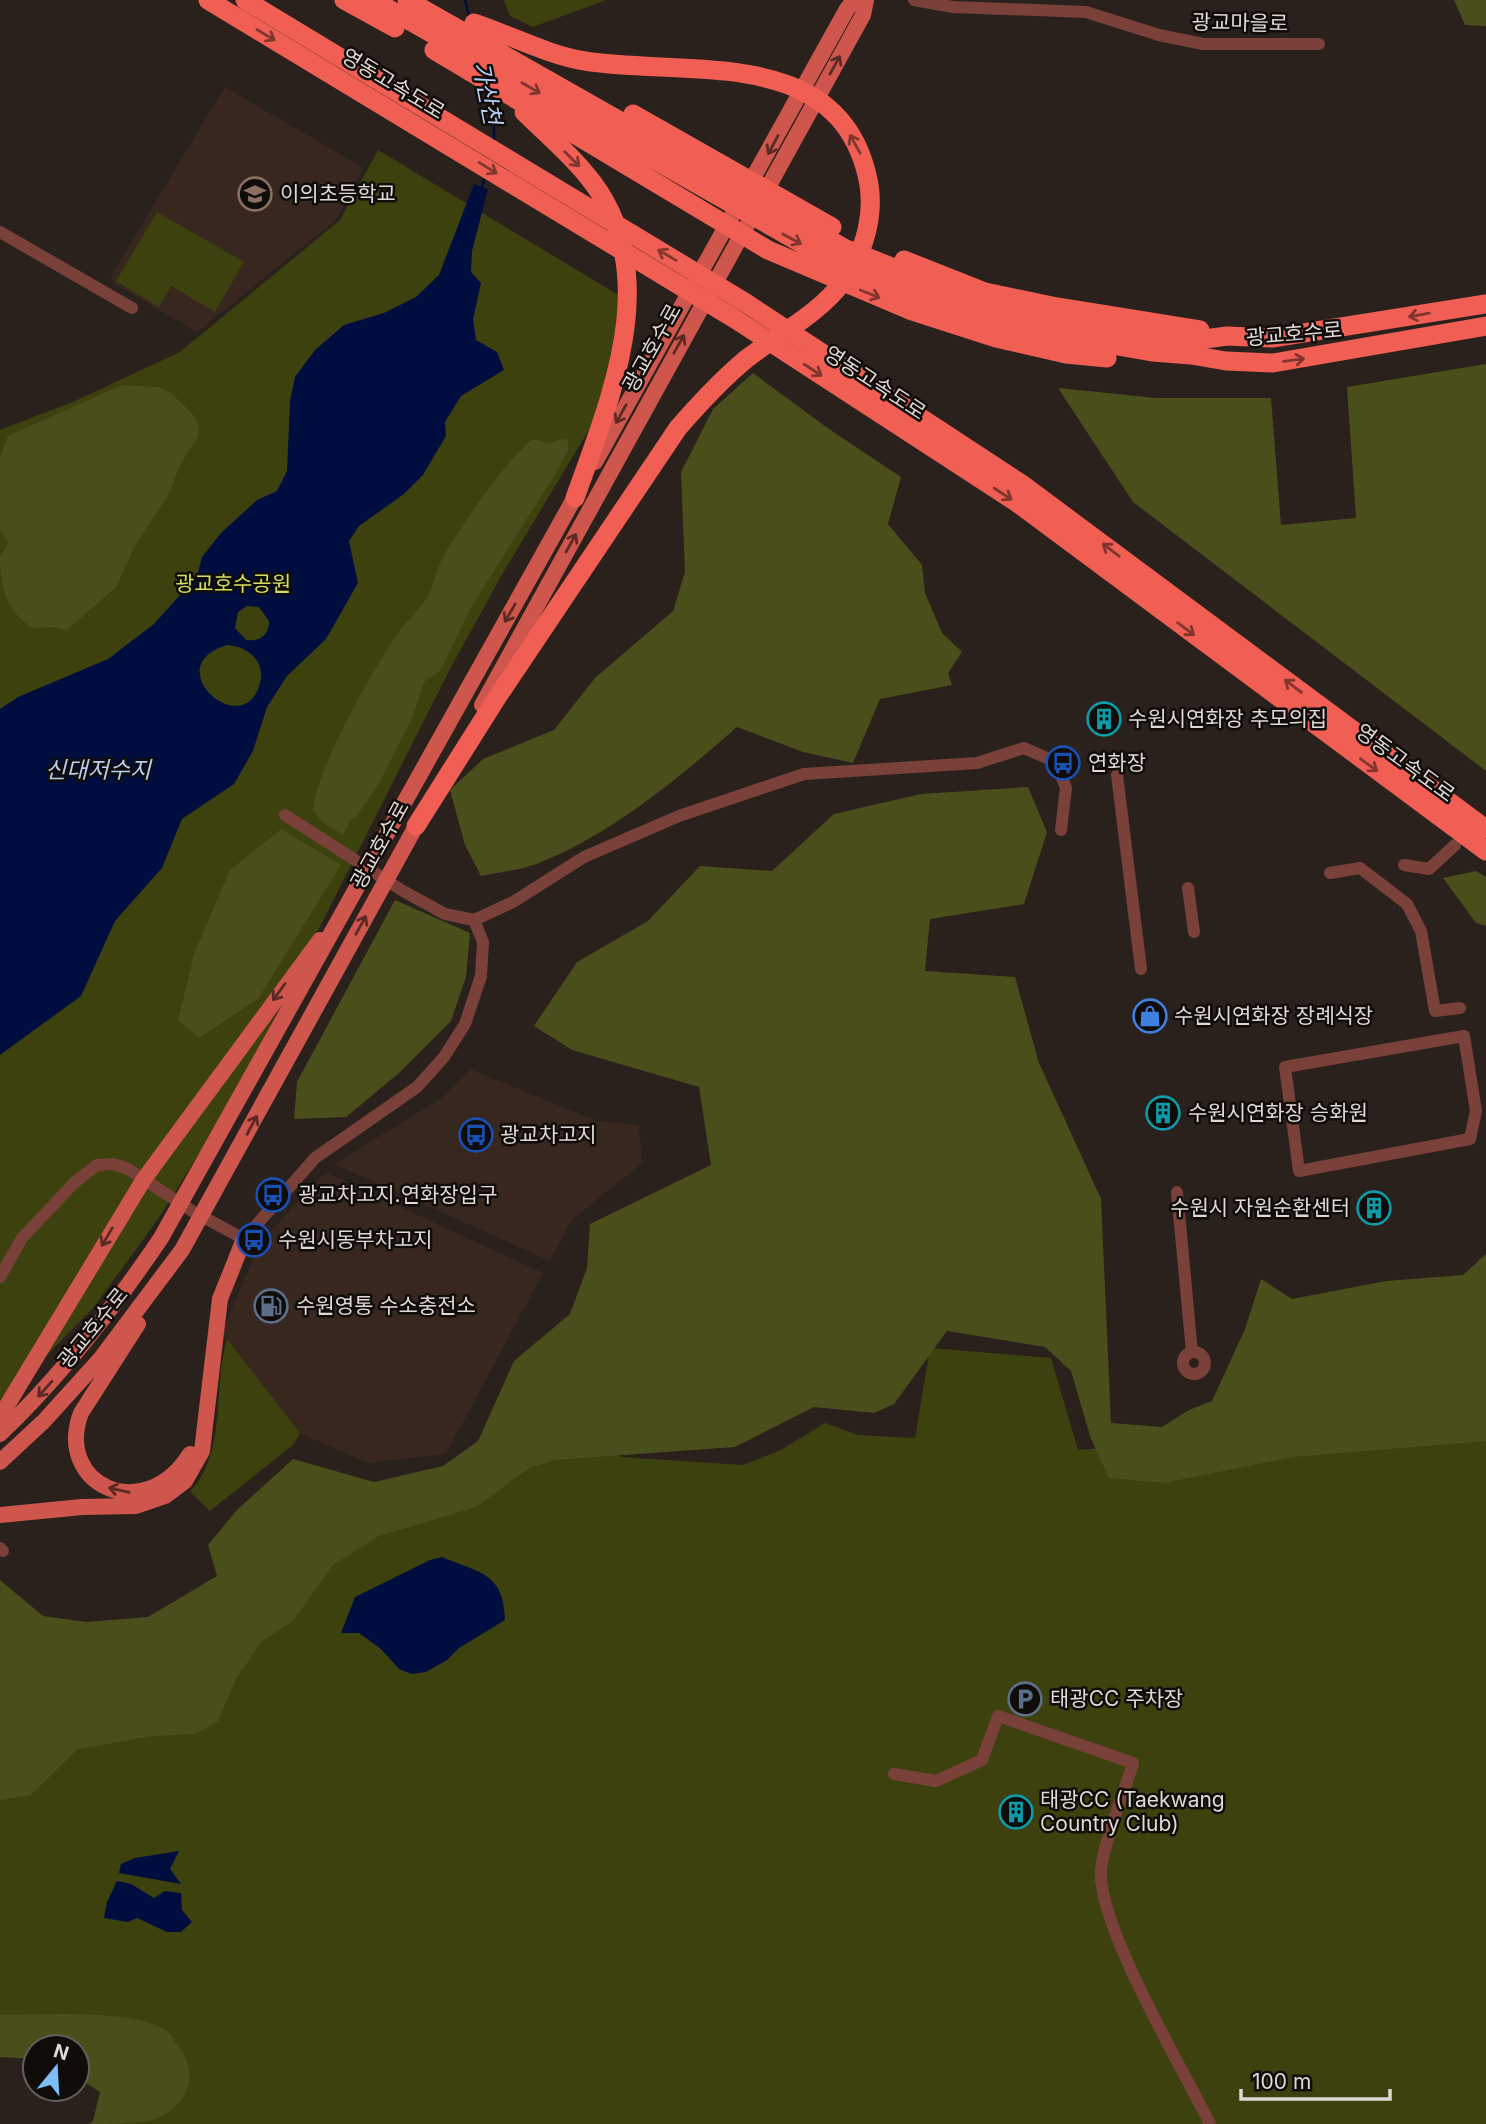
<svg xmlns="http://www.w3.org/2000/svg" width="1486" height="2124" font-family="Inter,'Noto Sans KR',sans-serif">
<rect width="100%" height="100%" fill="#2a211c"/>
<path fill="#37271f" d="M225,87L364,168L336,220L197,332L113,283L111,276Z
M470,1069L597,1121L639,1125L642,1163L571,1221L550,1261L334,1164L440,1099Z
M325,1172L543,1273L446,1454L367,1463L300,1433L222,1333L259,1244Z"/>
<path fill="#3d410e" d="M504,0H606L533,27L510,16Z
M378,150L620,296L618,342L596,418L500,578L448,673L232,1101L158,1219L94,1307L0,1403V430L75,401L180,352L340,220Z
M157,212L244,262L215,312L171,286L159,307L116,281Z
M227,1339L300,1433L293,1445L210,1511L190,1492C228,1451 212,1389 227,1339Z
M930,1348L1051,1358L1078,1450L1486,1417V2124H110L105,2045L0,2038V1657L88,1643L572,1443L622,1457L743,1465L781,1450L825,1423L858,1435L915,1438Z"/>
<path fill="#4a4e1a" d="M1454,0H1486V26L1465,25Z
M1486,364V771L1133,502L1058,388L1156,398H1271L1281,525L1356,518L1347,387Z
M753,373L829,429L901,477L888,524L922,565L925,593L942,633L962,652L948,673L952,685L880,699L853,763L803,752L737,727C676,780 615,832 539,863C522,870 500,872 481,876L465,845L450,790L483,759L554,730L595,678L673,611L685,572L681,472L713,409Z
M122,385L157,387L170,392L192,413L199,426L198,437L180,465L170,492L135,546L116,587L67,630L51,627L32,628C8,611 0,590 0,558C1,553 6,549 8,543L0,529V458L8,436Z
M567,438L569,448L559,468L469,611L441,670L424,682L413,716L379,783L356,817L350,820L344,835L322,822L313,809C319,764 369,677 395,637C404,623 419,611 428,596C434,585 436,572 441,561C457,531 507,458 533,439L549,443Z
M1028,787L1047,832L1024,904L930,919L925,971L1015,977L1039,1063L1101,1199L1111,1423L1162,1427L1189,1410L1212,1401L1245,1329L1261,1279L1292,1299L1386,1281L1463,1275L1486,1254V1441L1293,1457L1164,1483L1109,1478L1091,1439L1071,1371L1045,1347L947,1331L894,1404L874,1413L814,1407L735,1447L555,1460L529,1468L476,1507L379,1536L333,1565L293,1621L262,1641L236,1679L218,1721L196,1734L153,1736L78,1749L31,1795L0,1800V1580L43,1616L86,1622L148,1617L217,1576L208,1545L236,1511L293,1459L374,1482L443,1466L478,1441L514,1361L570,1314L587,1268L590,1224L711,1165L699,1087L572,1050L534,1026L577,962L648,921L700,866L772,871L834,814L921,794Z
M281,829L341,865L258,999L199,1038L178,1020L194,954L230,870Z
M1476,871L1486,877V926L1476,923L1443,878Z
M395,900L470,933L466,977L451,1021L399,1073L346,1117L294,1119L297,1082Z
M65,2014C94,2015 140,2014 166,2030C170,2033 173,2039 176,2043C199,2070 192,2101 159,2118C139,2124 111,2124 89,2124L93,2121L100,2092L77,2077V2047H35V2059L0,2057V2015Z"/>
<path fill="#000e3f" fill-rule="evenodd" d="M474,184L488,189L472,251L471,272L481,283L473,319L476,340L497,352L504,370L461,396L445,422L446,436L423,475L404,494L359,526L349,541L358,583L326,639L287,676L267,707L253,751L234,784L182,819L162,868L115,921L81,996L0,1055V709L18,697L108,659L154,624L197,576L202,557L221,533L257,500L277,491L287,471L290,401L295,377L315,350L344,325L384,313L416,297L439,275ZM247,606L259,607L269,621C269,635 260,642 246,640L235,628L238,612ZM227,645C247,646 266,661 260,683C244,744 156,666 227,645Z
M442,1557C479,1573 504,1572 505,1620L459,1648L447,1660L426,1672L412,1674L399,1669L381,1649L359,1633H341L355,1597L430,1560Z
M179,1851L170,1869L181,1884L119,1873L121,1864L135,1858Z
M117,1881L131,1884L154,1898L165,1891L181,1893L182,1910L192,1922L181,1932H167L137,1918L128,1922L104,1918L107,1902Z"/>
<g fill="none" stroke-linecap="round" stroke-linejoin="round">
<path stroke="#000e3f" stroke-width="2.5" d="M465,0L469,17
M490,95L494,110V140
M482,186L485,177"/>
<path stroke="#7a403a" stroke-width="12" d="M914,0L953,7L1086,12L1159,35L1203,44H1319
M0,232L132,308
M1117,775L1141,969
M285,815L403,891L445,914L474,920L513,902L584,857L679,816L804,774L977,763L1024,748L1056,762L1066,788L1061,830
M1404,865L1429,869L1455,845
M1330,873L1360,868L1407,904L1421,931L1435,1011L1460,1008
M1188,888L1194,932
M1464,1036L1476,1111L1470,1139L1299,1171L1285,1067Z
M1177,1192L1192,1352
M0,1277L22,1238L75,1182L97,1165L113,1164L128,1169L192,1211L244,1239L315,1158L417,1087L444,1057L465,1024L481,976L483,942L474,920
M1183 1363a11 11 0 1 1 22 0a11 11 0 1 1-22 0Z
M0,1548L3,1551
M894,1774L936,1781L982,1760L998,1716L1133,1763C1125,1790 1103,1844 1101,1870C1097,1925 1183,2069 1210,2124"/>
<path stroke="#cf564d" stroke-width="16" d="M761,200L863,15L866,0
M595,462L847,9L854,0
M482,705L747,225
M138,1324L81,1413C54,1485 144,1527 190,1454
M0,1417L144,1179L320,940
M0,1434C62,1375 113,1309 161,1238L580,488
M0,1462L44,1421L101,1358L182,1250L421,817
M0,1515L82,1507L136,1506L165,1496L185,1481L202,1451L220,1299L244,1239"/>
<path stroke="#f05e54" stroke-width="19" d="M208,0L735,319L1016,502L1486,851
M245,0L746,303L1023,485L1486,829
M344,0L395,28
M373,0L836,263L999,325L1152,352L1191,355L1226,361L1273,363L1486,326
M407,0L844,248L1000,310L1064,324L1190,341L1227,336L1272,338L1486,304
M434,50L768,250L912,311L996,338L1066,354L1107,358
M524,112C544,132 567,151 585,173C667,268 611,397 575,498
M633,114L832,227
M904,260L985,292L1057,307L1200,330
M416,826L498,696L678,428C699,404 720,381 745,360C778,334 819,315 844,280C866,250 876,210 867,175C836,44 683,77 585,61C548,55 510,35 474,23"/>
</g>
<defs><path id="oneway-shaft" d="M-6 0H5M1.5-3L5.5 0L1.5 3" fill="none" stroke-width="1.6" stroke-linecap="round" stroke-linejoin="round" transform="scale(1.75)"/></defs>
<g stroke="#80352e">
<use href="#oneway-shaft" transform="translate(266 35) rotate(31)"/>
<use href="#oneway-shaft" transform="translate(531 88) rotate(30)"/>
<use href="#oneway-shaft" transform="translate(855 144) rotate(-119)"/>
<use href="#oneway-shaft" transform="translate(572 159) rotate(45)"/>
<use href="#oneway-shaft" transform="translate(488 168) rotate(32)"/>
<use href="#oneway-shaft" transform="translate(792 239) rotate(29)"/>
<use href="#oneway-shaft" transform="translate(667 255) rotate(-149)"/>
<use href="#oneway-shaft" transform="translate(870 294) rotate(22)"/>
<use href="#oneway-shaft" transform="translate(1419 315) rotate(170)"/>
<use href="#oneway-shaft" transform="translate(1294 360) rotate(-8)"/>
<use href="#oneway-shaft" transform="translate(813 370) rotate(33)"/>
<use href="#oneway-shaft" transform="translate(1003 494) rotate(33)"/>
<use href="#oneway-shaft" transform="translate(1111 550) rotate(-143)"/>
<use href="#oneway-shaft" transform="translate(1186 629) rotate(37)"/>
<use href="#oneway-shaft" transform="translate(1293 686) rotate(-143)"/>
<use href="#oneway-shaft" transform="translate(1369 765) rotate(36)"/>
</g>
<g stroke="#5c2a24">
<use href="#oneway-shaft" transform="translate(835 65) rotate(-61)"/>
<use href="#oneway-shaft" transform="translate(773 145) rotate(118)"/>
<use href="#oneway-shaft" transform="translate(679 344) rotate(-61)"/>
<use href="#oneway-shaft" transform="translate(621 414) rotate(119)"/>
<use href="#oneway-shaft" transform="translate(571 543) rotate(-61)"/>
<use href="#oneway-shaft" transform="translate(510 613) rotate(120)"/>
<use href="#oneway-shaft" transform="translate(361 925) rotate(-61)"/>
<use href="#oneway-shaft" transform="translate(279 992) rotate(126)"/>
<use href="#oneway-shaft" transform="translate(252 1125) rotate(-62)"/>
<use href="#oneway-shaft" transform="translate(107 1237) rotate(120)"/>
<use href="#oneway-shaft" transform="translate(45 1389) rotate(132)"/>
<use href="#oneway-shaft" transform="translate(119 1490) rotate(-167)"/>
</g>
<defs>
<symbol id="school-ring" viewBox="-11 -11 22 22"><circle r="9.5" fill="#100c09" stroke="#8d6e63" stroke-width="1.5"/><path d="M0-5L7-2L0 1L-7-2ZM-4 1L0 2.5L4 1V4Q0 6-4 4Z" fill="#8d6e63"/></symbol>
<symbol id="building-ring" viewBox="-11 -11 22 22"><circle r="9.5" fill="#100c09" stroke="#0f9aa8" stroke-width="1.5"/><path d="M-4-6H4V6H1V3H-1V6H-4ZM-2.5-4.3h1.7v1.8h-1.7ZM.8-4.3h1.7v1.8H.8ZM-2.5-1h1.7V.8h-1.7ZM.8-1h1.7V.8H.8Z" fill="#0f9aa8"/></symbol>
<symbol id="bus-ring" viewBox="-11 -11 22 22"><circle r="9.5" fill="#100c09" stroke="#1a4fb4" stroke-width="1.5"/><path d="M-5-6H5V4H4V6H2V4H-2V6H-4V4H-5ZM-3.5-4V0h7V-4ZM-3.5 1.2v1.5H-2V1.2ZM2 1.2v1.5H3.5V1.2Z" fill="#1a4fb4"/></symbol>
<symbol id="shop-ring" viewBox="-11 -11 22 22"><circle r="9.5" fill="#100c09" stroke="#3f7fe0" stroke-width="1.5"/><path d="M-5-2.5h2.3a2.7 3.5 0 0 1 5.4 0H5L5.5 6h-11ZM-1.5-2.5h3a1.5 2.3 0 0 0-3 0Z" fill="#3f7fe0"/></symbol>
<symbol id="fuel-ring" viewBox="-11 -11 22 22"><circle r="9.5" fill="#100c09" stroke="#5c6f8a" stroke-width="1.5"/><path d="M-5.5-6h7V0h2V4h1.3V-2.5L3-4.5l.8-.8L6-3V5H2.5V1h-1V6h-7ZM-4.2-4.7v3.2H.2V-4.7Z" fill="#5c6f8a"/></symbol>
<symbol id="parking-ring" viewBox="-11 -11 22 22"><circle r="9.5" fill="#100c09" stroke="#5c6f8a" stroke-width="1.5"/><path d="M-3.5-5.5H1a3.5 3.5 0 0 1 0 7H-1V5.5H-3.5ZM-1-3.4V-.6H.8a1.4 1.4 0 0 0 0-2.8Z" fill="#5c6f8a"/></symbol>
</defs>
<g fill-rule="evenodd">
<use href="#school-ring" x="236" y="175" width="38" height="38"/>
<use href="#building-ring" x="1085" y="700" width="38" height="38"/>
<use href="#bus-ring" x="1044" y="744" width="38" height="38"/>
<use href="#shop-ring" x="1131" y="997" width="38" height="38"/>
<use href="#building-ring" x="1144" y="1094" width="38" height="38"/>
<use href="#bus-ring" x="457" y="1116" width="38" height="38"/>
<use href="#bus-ring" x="254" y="1176" width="38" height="38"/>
<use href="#building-ring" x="1355" y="1189" width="38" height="38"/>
<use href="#bus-ring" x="235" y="1221" width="38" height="38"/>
<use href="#fuel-ring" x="252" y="1287" width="38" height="38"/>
<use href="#parking-ring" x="1006" y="1680" width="38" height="38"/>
<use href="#building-ring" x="997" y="1793" width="38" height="38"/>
</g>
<g text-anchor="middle" stroke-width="5" stroke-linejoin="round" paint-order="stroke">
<g font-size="21" fill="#dfd8d5" stroke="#100c09">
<text transform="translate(1240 23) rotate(1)" y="7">광교마을로</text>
<text transform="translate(393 84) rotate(31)" y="7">영동고속도로</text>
<text transform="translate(1294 334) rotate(-5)" y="7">광교호수로</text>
<text transform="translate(652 348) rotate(-61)" y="7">광교호수로</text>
<text transform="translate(875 383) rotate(33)" y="7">영동고속도로</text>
<text transform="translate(1405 763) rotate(36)" y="7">영동고속도로</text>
<text transform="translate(380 845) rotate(-61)" y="7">광교호수로</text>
<text transform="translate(93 1328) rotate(-51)" y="7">광교호수로</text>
</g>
<g font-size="21" fill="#dfd8d5" stroke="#100c09" text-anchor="start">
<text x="280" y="201">이의초등학교</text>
<text x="1128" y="726">수원시연화장 추모의집</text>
<text x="1088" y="770">연화장</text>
<text x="1174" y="1023">수원시연화장 장례식장</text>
<text x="1188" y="1120">수원시연화장 승화원</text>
<text x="500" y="1142">광교차고지</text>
<text x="298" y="1202">광교차고지.연화장입구</text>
<text x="1350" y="1215" text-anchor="end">수원시 자원순환센터</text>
<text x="278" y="1247">수원시동부차고지</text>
<text x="296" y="1313">수원영통 수소충전소</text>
<text x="1050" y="1706">태광CC 주차장</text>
<text x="1040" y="1807">태광CC (Taekwang<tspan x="1040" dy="24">Country Club)</tspan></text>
</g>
<g font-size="21" fill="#d2de5c" stroke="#100c09">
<text x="233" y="591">광교호수공원</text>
</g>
<g font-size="23" font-style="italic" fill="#b5cdf4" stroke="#100c09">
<text transform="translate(487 93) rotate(79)" y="8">가산천</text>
<text x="98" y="778">신대저수지</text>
</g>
</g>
<g transform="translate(56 2068) rotate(18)"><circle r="33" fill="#100c09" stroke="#635e5b" stroke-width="2"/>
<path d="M0-5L12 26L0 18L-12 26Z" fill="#7dbef9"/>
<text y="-10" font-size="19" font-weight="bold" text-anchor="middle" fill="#dfd8d5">N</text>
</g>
<path d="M1241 2089v10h149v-10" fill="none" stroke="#dfd8d5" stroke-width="3.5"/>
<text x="1252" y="2089" font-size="21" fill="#dfd8d5" stroke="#100c09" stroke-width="5" paint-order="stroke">100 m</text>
</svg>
